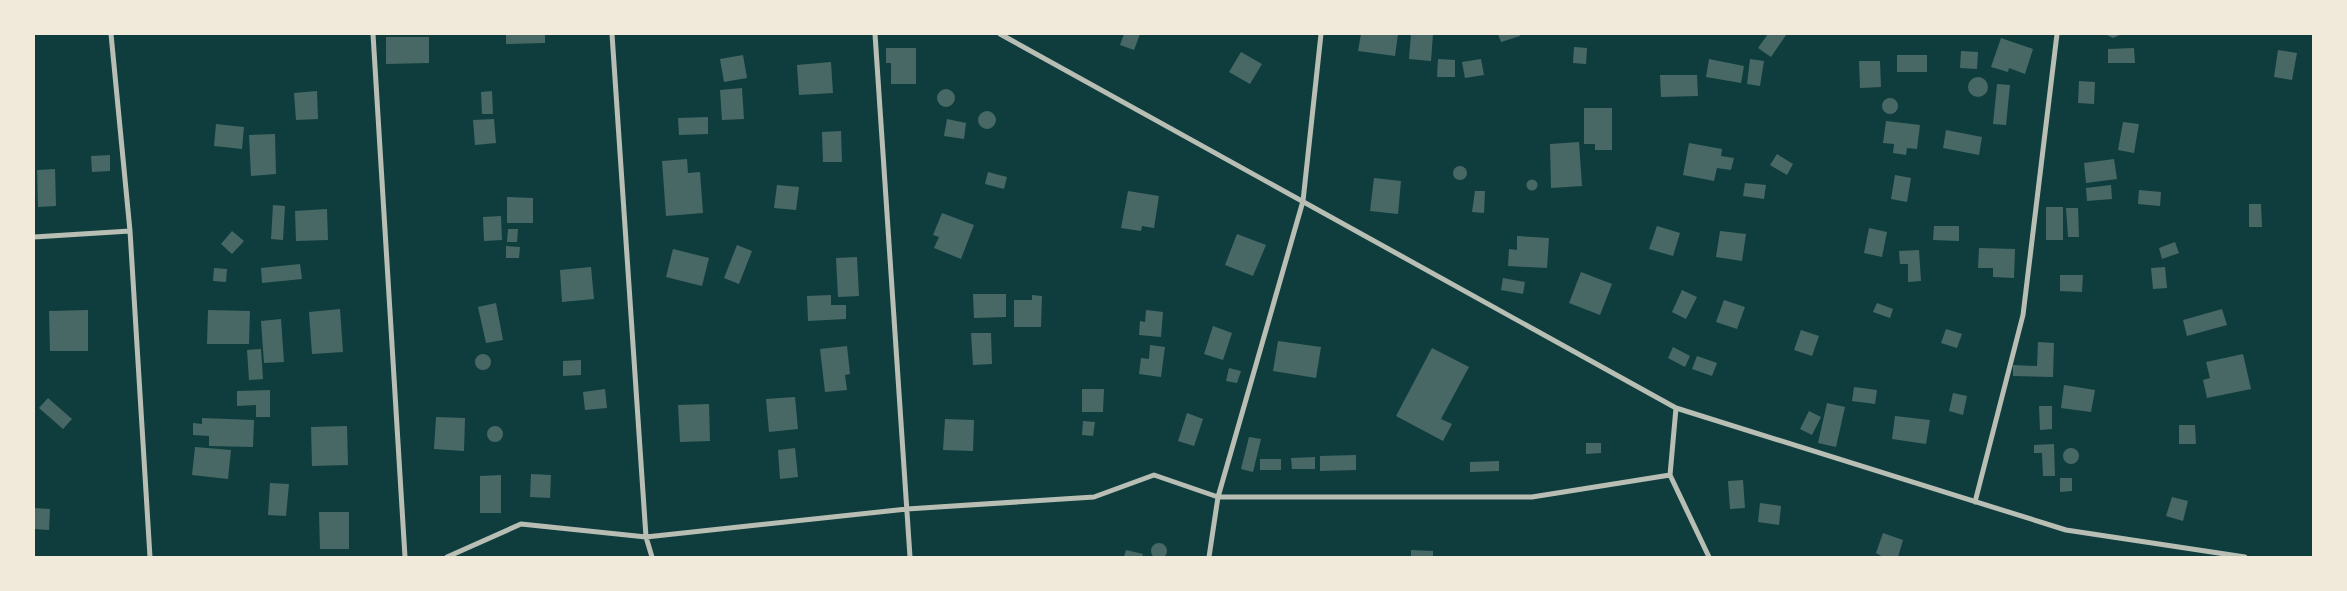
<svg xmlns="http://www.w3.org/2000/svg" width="2347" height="591" font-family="Roboto,sans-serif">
<rect width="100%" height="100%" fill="#0f3d3e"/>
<path fill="#486865" d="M506,34H545V43L506,44Z
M1124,34H1140L1134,50L1120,45Z
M1361,34H1398L1395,56L1358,51Z
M1411,34H1433L1431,61L1409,59Z
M1498,34H1519L1520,36L1501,42Z
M1768,34L1786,35L1771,57L1758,48Z
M2105,34H2122L2113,38Z
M386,37H429V63L386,64Z
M2001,38L2033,49L2025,74L2009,68L2008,72L1991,67Z
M1574,47L1587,48L1586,64L1573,63Z
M886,48H916V84H891V63H886Z
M2134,48L2135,63H2108V49Z
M2278,50L2297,53L2292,80L2274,77Z
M1961,51L1978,52L1977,69L1960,68Z
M1241,52L1262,64L1250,84L1229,72Z
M743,55L747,78L724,82L720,59Z
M1897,55H1927V72H1897Z
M1438,59L1455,60V77H1437Z
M1481,59L1484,75L1465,78L1462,62Z
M1709,59L1744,66L1741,83L1706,77Z
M1750,59L1764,61L1760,86L1747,84Z
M1859,61H1880L1881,87L1860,88Z
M831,62L833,93L799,95L797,65Z
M1660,75H1697L1698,96L1661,97Z
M1968 87a10 10 0 1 1 20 0a10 10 0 1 1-20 0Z
M2079,81L2095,82L2094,104L2078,103Z
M1997,84L2010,85L2006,125L1993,124Z
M742,88L744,119L722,120L720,90Z
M937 98a9 9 0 1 1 18 0a9 9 0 1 1-18 0Z
M317,91L318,119L296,120L294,93Z
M492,91L493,114H482L481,92Z
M1882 106a8 8 0 1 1 16 0a8 8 0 1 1-16 0Z
M1584,108H1612V150H1595V144H1584Z
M978 120a9 9 0 1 1 18 0a9 9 0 1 1-18 0Z
M708,117V134L679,135L678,118Z
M494,119L496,143L475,145L473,120Z
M947,119L966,123L964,139L944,136Z
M1886,121L1920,125L1917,149L1907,148L1906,155L1893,153L1894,144L1883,143Z
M2123,122L2139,124L2134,153L2118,150Z
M216,124L244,127L242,149L214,146Z
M1946,130L1982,137L1979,155L1943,148Z
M841,131L842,162H823L822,132Z
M275,134L276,174L251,176L249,135Z
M1579,142L1582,186L1551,188L1550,144Z
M1689,143L1722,149L1721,156L1734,158L1731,170L1717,168L1714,181L1683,175Z
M1777,154L1793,164L1787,175L1770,165Z
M110,155V171L92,172L91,156Z
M687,159L688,173L700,172L703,213L666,216L662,161Z
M2114,159L2117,179L2086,183L2084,163Z
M1453 173a7 7 0 1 1 14 0a7 7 0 1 1-14 0Z
M55,169L56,206L38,207L37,170Z
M988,172L1007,177L1004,189L985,184Z
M1895,175L1911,178L1907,202L1891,199Z
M1374,178L1401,181L1398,214L1370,211Z
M1526.5 185a5.5 5.5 0 1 1 11 0a5.5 5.5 0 1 1-11 0Z
M1745,183L1766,185L1764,199L1743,196Z
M777,185L799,187L796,210L774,208Z
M2111,185L2112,199L2087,201L2086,188Z
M2139,190L2161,192L2160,206L2138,204Z
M1128,191L1159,196L1154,228L1142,226L1141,231L1121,228Z
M1475,191H1485L1484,213L1472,212Z
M507,197L533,198V223H507Z
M2249,204H2261L2262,227H2249Z
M273,205L285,206L283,240L271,239Z
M2046,207H2063V240H2046Z
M2066,208H2078L2079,237H2068Z
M327,209L328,240L296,241L295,211Z
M942,213L974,225L961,259L934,248L939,237L933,235Z
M501,216L502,240L484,241L483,217Z
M1657,226L1680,233L1673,256L1649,249Z
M1934,226H1959V241L1933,240Z
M1869,228L1887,232L1882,257L1864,253Z
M508,229H518L517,242H507Z
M232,231L244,241L232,254L221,244Z
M1720,231L1746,234L1742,261L1716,257Z
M1237,234L1266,245L1253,276L1225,265Z
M1517,236L1549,238L1547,268L1508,266L1509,249L1517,250Z
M2175,242L2179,253L2162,259L2159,248Z
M737,245L752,251L739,284L724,278Z
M506,246L520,247L519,258H506Z
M1979,248L2015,249L2014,278L1993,277V268H1978Z
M673,249L709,258L702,286L666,277Z
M1919,250L1921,281L1908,282V264H1900L1899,251Z
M857,257L859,296L838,297L836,258Z
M300,264L302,279L262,283L261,268Z
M591,267L594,299L562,302L560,270Z
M2165,267L2167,288L2153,289L2151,268Z
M214,268L227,269L226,282L213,281Z
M1581,272L1612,284L1600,315L1569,303Z
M2060,275H2083L2082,292L2060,291Z
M1503,278L1525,282L1523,294L1501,290Z
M1682,290L1697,297L1686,319L1672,312Z
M973,294H1006V317L974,318Z
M831,295V305H846V319L808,321L807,296Z
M1032,295L1042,296L1041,327H1014V300H1032Z
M1724,300L1745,307L1737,329L1716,322Z
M496,303L503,340L486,343L478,307Z
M1877,303L1893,309L1890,318L1873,312Z
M340,309L343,352L312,354L309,312Z
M2222,309L2227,325L2187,336L2183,320Z
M88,310V351H50L49,311Z
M208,310L250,311L249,344H207Z
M1146,310L1163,312L1161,337L1139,335L1140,321L1145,322Z
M281,319L284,362L264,363L261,321Z
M1213,326L1232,333L1223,360L1204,354Z
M1946,329L1962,334L1957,348L1941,343Z
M1801,330L1819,336L1812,356L1794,350Z
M971,333H991L992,364L973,365Z
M1278,341L1321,347L1316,378L1273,371Z
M2038,342L2054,343L2053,377L2013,376V365L2037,366Z
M1150,345L1165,347L1161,377L1139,374L1141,358L1149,359Z
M847,346L850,374L845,375L847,390L825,392L820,349Z
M1673,347L1690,356L1685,367L1668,358Z
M1432,348L1469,367L1441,419L1452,424L1443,441L1396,416Z
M261,349L263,379L249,380L247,350Z
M475 362a8 8 0 1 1 16 0a8 8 0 1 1-16 0Z
M2243,354L2251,389L2207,398L2203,380L2210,378L2206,362Z
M1697,356L1717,363L1712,376L1692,369Z
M581,360V375L563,376V361Z
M1229,368L1241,371L1237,383L1226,381Z
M2064,385L2095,390L2091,412L2061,408Z
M1854,387L1877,390L1875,404L1852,401Z
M605,389L607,408L585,410L583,392Z
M1082,389H1104L1103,412H1082Z
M270,390V417H256V405L237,406V391Z
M1953,393L1967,396L1963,415L1949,411Z
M795,397L798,429L769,432L766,399Z
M48,398L72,419L63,429L39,408Z
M1827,403L1845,407L1836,447L1818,443Z
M709,404L710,441L680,442L678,405Z
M2039,406H2052V429L2040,430Z
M1809,411L1821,417L1812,435L1800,429Z
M1187,413L1203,419L1194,446L1178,441Z
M1895,416L1930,420L1926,444L1892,439Z
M436,417L465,418L464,451L434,449Z
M202,418L254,420L253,447L209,446V436L193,435V423L202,424Z
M945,419L974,420L973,451L943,450Z
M1083,421L1095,422L1093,436L1082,435Z
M2179,425H2195L2196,444H2179Z
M487 434a8 8 0 1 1 16 0a8 8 0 1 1-16 0Z
M347,426L348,465L312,466L311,427Z
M1249,437L1261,439L1253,472L1241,469Z
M1586,443H1601V453L1586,454Z
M2054,444L2055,476H2043L2042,453H2034V445Z
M195,447L231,450L228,479L192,475Z
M795,448L798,477L780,479L778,450Z
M2063 456a8 8 0 1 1 16 0a8 8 0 1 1-16 0Z
M1356,455V470L1320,471V456Z
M1315,457V469H1292L1291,458Z
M1260,459H1281V470H1260Z
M1499,461V471L1470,472V462Z
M531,474L551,475L550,498L530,497Z
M501,475V513H480V476Z
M2060,478H2072V491L2060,492Z
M1743,480L1745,508L1730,509L1728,481Z
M270,483L289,484L286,516L268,515Z
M2172,497L2188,501L2183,521L2166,516Z
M1760,503L1781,506L1779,525L1758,522Z
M34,508L50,509L49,530L34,529Z
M319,512H349V549H320Z
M1883,533L1903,540L1898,557H1883L1876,553Z
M1151 551a8 8 0 1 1 16 0a8 8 0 1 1-16 0Z
M1126,550L1143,554L1142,557H1124Z
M1411,550L1433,551V557H1411Z"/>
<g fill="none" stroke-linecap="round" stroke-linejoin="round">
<path stroke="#b8beb3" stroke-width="5" d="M111,34L130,231L150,557
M373,34L405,557
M612,34L646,537L652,557
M875,34L910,557
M1000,34L1676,408L2066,530L2245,557
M34,237L130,231
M1676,408L1670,475L1709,557
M1975,502L2023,315L2057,34
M447,557L521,524L646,537L907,509L1094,497L1154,475L1218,497H1532L1670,475
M1209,557L1218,497L1303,201L1321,34"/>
</g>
<rect width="2347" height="591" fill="none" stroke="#f1e9da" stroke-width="70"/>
</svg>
